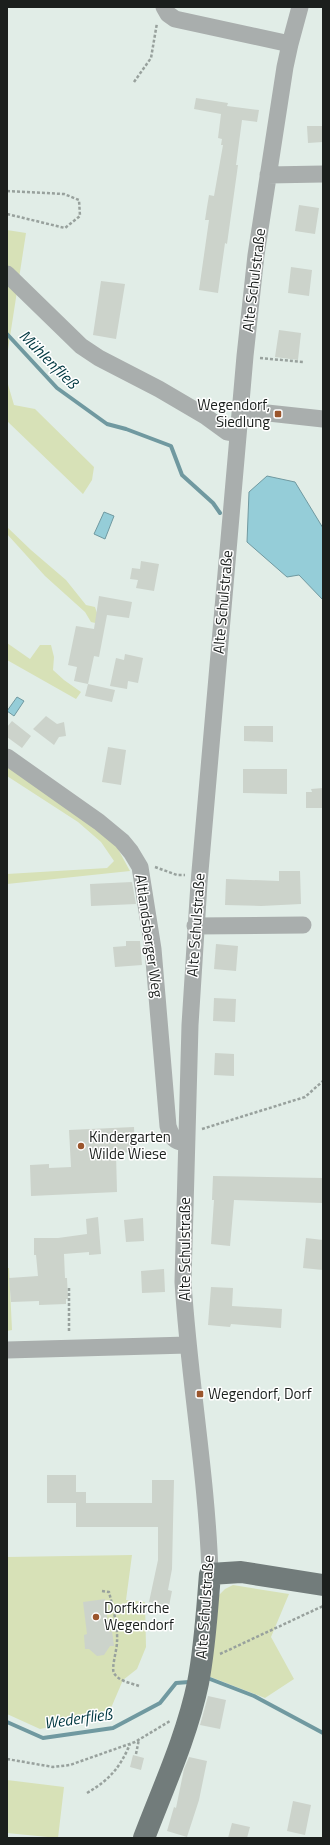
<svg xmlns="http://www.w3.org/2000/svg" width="330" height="1845" font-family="'Titillium Web',sans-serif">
<rect width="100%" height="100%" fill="#e1ede7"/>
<path fill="#d7e1b7" d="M7,230L26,233L7,356Z
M7,381L14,405L35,409L94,467L92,480L83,494L7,421Z
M7,527L31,550L66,580L86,605L95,607L97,613L104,625L91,622L85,612L45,576L7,534Z
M7,643L30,659L40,645H51L54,657L53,670L64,680L81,692L76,699L7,660Z
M7,766L112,838L130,871L7,884V874L107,868L114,861L101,842L78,822L7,776Z
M7,1268H9L12,1330L7,1331Z
M132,1555L126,1600L145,1602L146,1647L137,1669L123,1680L111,1708L91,1718L40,1729L7,1714V1557Z
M233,1585L289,1594L271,1637L294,1679L265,1698L208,1676L219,1595L225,1589Z
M7,1780L64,1787L58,1838L7,1833Z"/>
<path fill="#95cdd8" stroke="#7099a0" d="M267,476L295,482L323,528V600L299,575L287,577L247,542L249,492Z
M104,512L114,516L105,539L94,534Z
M17,697L24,701L14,716L7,711Z"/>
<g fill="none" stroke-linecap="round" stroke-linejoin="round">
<path stroke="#7099a0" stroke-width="4" d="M7,334L57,388L107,424L126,429L171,446L182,475L213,503L220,513
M210,1679L254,1696L323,1733
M7,1722L43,1738L113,1728L160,1703L176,1683L189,1682"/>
</g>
<path fill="#ccd3cb" d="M196,98L228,103L227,106L259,110L257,122L242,120L236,165H238L227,244L225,243L218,293L199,290L209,220H205L207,207L209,195L214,196L223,145H221L222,139L218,138L221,114L194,109Z
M307,126H323V142L308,143Z
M299,205L319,208L315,234L295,231Z
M291,267L312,270L309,296L288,293Z
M101,281L125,284L116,339L93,335Z
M279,330L301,333L298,360L275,357Z
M141,561L159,564L154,591L136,588L138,580L130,579L132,568L140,569Z
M99,596L132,602L129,618L107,615L99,657L94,656L88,684L115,690L112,702L85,696L88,684L74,681L77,667L68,665L76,626L94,629Z
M125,654L143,658L138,683L128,681L127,689L110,686L116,658L124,660Z
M46,716L57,724L64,722L66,736L59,737L54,745L33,729Z
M12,721L31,736L22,748L7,737V727Z
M244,726H273V742L244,741Z
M108,747L126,750L121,785L102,782Z
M243,769H287V794L243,793Z
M323,788V808H306V792H312L311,789Z
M279,871H300L301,904L261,906L225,905L226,879L279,881Z
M132,882L136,904L91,906L90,884Z
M126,941H140L142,965L115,967L113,947L126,946Z
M216,944L238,946L236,971L214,969Z
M214,998L236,999L235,1022L213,1021Z
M215,1053L234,1054V1076L214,1075Z
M134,1127L135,1152L116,1153L117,1192L31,1196L30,1165L49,1164V1168L71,1167L69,1130Z
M213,1176L323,1178V1203L234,1200L230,1246L211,1244L214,1200H212Z
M98,1217L101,1254L89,1255V1252L64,1254L65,1278H67L68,1299H66V1304L39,1305V1301L11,1302L9,1278L38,1276L36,1255H34V1238H58L87,1234L86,1219Z
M143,1218L144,1241L126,1242L124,1220Z
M306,1238L323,1240V1270L303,1268Z
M164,1269L165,1292L142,1293L141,1271Z
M211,1287L233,1288L232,1306L282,1309L281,1328L231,1324L230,1327L208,1325Z
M47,1475H76V1492H86V1503H152V1480H174L172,1569L168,1590L172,1591L169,1606L149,1602L158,1560V1527H76V1503H47Z
M105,1599L109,1632L112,1631L114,1646H110L104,1655L97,1656L89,1649H85L84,1635L87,1634L83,1602Z
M208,1696L226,1700L220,1729L200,1725Z
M133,1755L144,1758L141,1770L130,1767Z
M189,1757L207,1761L199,1800L187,1837L167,1831L174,1807L176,1808L184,1769Z
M293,1801L311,1805L305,1835L287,1831Z
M232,1823L250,1827L247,1838H228Z"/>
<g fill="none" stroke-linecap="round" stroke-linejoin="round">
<path stroke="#98a19d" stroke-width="2.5" stroke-dasharray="3 2" stroke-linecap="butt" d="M134,82L151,58L157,23
M7,191L64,194L79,200L80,216L65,228L7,214
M260,358L303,362
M155,867L177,875H185
M202,1129L305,1097L323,1081
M69,1288V1333
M102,1591L109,1592C113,1608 118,1626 117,1642C117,1650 111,1668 114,1673C118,1681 131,1683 139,1686
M220,1654L323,1606
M136,1754L139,1739
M7,1759L53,1767L70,1765L135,1742L170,1721
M87,1793C109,1780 120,1768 130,1744"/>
<path stroke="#a9aead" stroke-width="17" d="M164,7L168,14L175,19L290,44
M268,175L323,174
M7,274L81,346L99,358L159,389L205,416L227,432L238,434
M240,410L323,419
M7,757L99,822L122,841L131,852L140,867L153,949L168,1126C172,1138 174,1142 186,1143
M195,926L303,925
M7,1350L188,1345
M210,1574C207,1476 189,1380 183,1282L190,1025L199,883L245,356L256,255L285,67L290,44L300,7"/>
<path stroke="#727c7b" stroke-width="22" d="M144,1838C163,1788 187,1736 198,1683C205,1647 207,1610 210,1574L241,1572L323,1585"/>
</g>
<g fill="#9b552c" stroke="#fff" stroke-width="1.5">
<rect x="274" y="410" width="8" height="8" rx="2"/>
<circle cx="81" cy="1146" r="4"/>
<rect x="196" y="1390" width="8" height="8" rx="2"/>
<circle cx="96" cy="1617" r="4"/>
</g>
<g text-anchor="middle" stroke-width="3" stroke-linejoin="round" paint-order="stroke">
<g font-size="15" fill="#1b1f1d" stroke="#fff">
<text transform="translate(254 280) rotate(-83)" y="5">Alte Schulstraße</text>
<text transform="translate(223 602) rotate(-85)" y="5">Alte Schulstraße</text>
<text transform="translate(196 925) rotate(-86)" y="5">Alte Schulstraße</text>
<text transform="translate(149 936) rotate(82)" y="5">Altlandsberger Weg</text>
<text transform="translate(185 1249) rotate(-90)" y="5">Alte Schulstraße</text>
<text transform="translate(205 1607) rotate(-86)" y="5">Alte Schulstraße</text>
</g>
<g font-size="15" fill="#1b1f1d" stroke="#fff" text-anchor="start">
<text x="270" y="410" text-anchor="end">Wegendorf,<tspan x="270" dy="17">Siedlung</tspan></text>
<text x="89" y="1142">Kindergarten<tspan x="89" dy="17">Wilde Wiese</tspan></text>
<text x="208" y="1399">Wegendorf, Dorf</text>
<text x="104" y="1613">Dorfkirche<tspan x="104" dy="17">Wegendorf</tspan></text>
</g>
<g font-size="16" font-style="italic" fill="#013841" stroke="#fff">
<text transform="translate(49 359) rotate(45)" y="6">Mühlenfließ</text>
<text transform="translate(78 1718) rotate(-8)" y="6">Wederfließ</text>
</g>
</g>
<rect width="330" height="1845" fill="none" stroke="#1b1f1d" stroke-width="16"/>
</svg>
